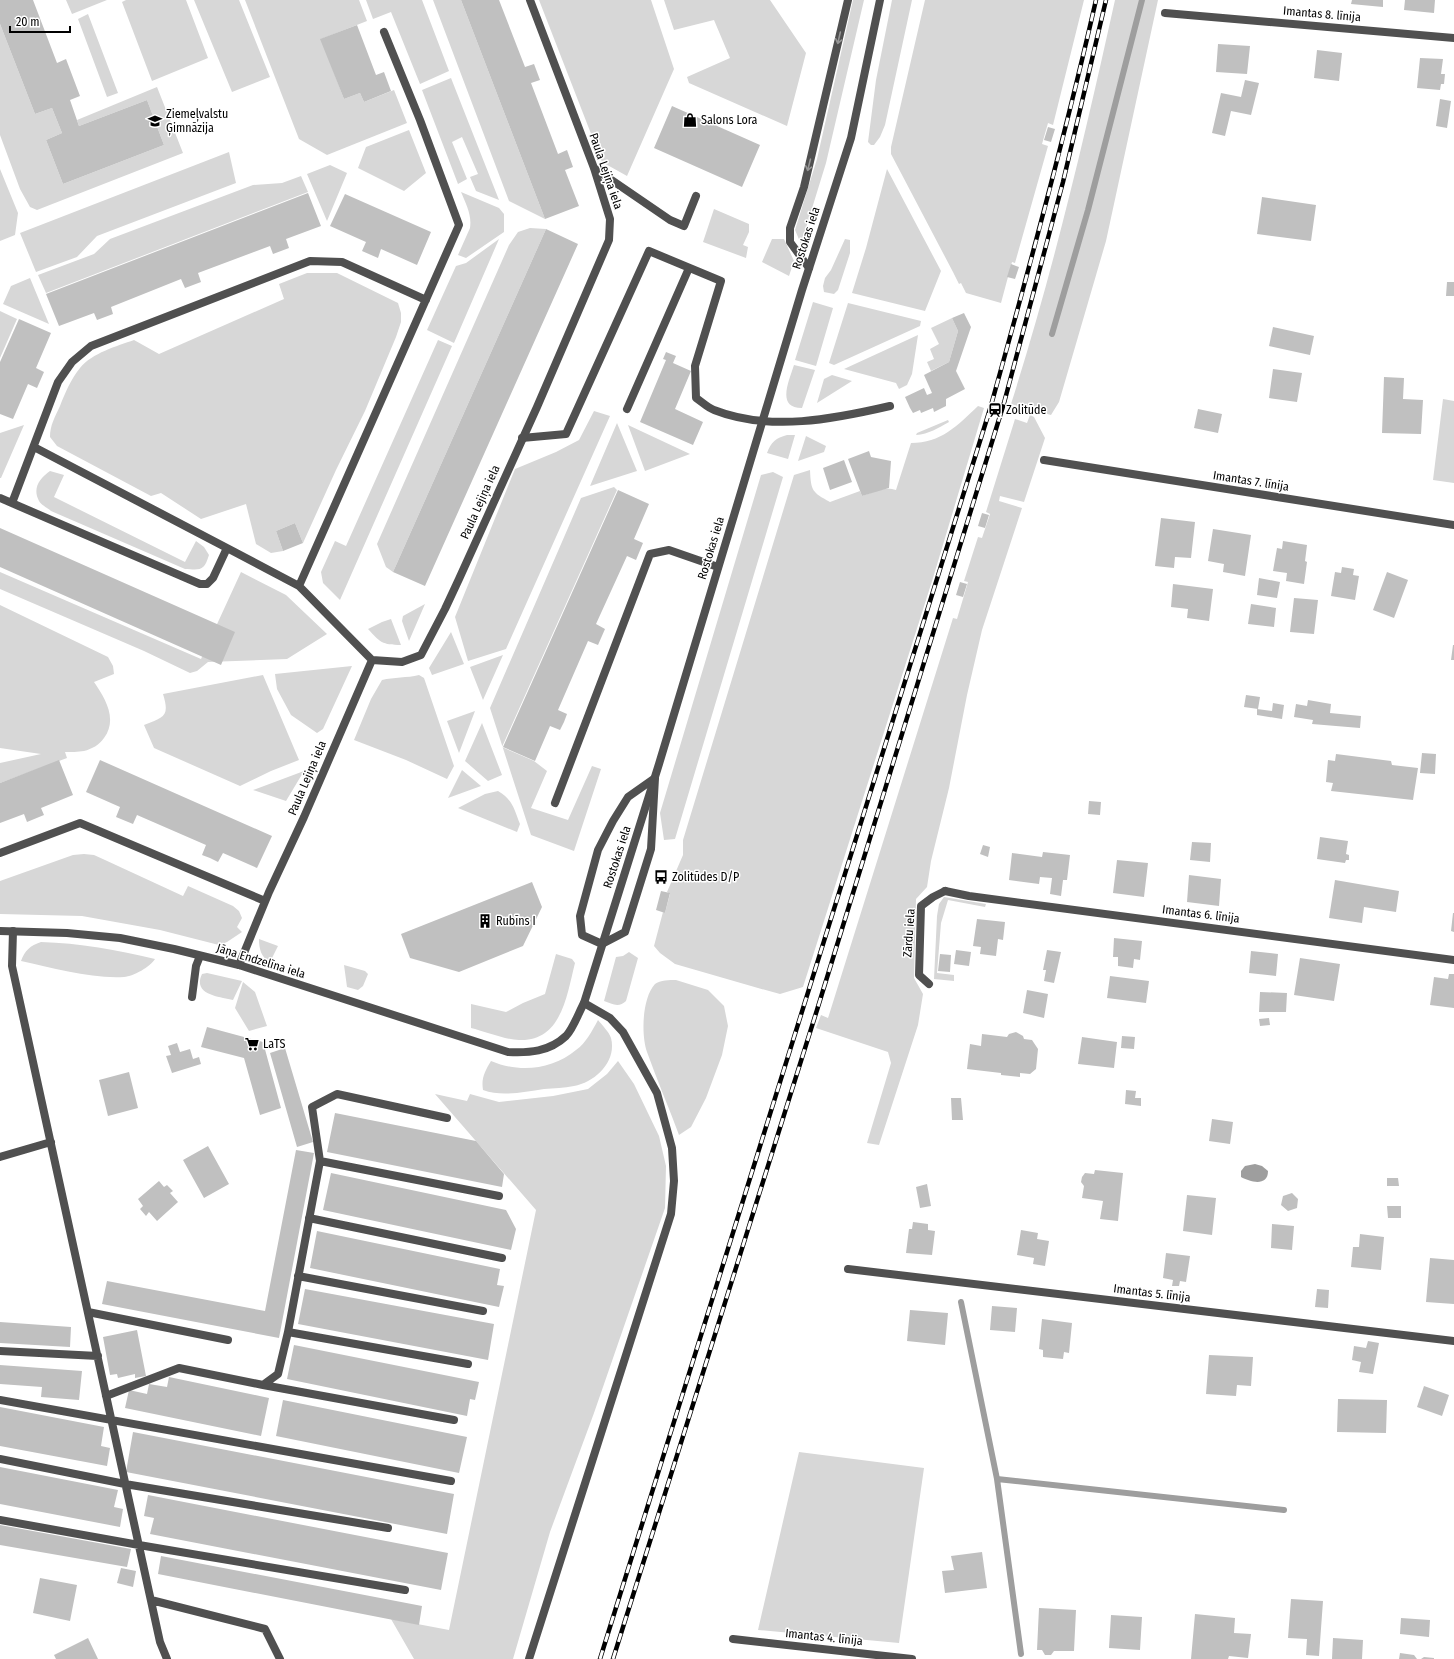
<svg xmlns="http://www.w3.org/2000/svg" width="1454" height="1659" font-family="'Fira Sans Condensed',sans-serif">
<rect width="100%" height="100%" fill="#fff"/>
<path fill="#d7d7d7" d="M66,0H107L72,14Z
M126,0H186L208,58L152,81L122,2Z
M194,0H239L270,77L232,92Z
M245,0H359L367,21L321,39L344,99L360,93L364,102L394,90L407,123L327,155L299,139Z
M366,0H422L449,71L420,84L391,12L373,19Z
M433,0H461L545,219L509,201Z
M539,0H651L674,69L627,176L602,162Z
M664,0H770L806,53L787,126L689,83L687,77L730,58L714,20L674,30Z
M853,0H864L826,163L801,244L795,230L817,159Z
M892,0H912L885,125L880,137L874,145H871L868,142L876,80Z
M925,0H1084L1053,125L1048,123L1042,144L1048,146L1015,263L1012,262L1001,303L966,293L961,283L959,284L953,272L891,154V147Z
M1115,0H1158L1106,241L1059,402L1051,415L1011,404C1053,272 1085,136 1115,0Z
M88,14L118,93L107,97L78,19Z
M0,24L35,114L52,108L62,133L46,140L63,184L164,145L147,100L79,126L77,120L157,87L183,153L37,210L30,207L20,189L0,135Z
M451,78L499,200L476,191L470,177L478,174L462,137L452,142L467,179L458,184L422,90Z
M409,130L426,173L404,191L358,168L366,147Z
M229,152L236,183L97,236L77,257L36,272L20,233Z
M330,165L347,173L327,221L307,174Z
M0,169L18,213L15,235L0,241Z
M887,169L941,271L925,311L852,293L866,248Z
M301,176L308,192L46,293L38,275L94,254L110,239L253,185L282,183Z
M461,192L499,208L504,214V232L466,258L458,255L470,228C472,215 466,204 461,192Z
M714,209L749,224V232L743,245L748,247L746,258L703,242Z
M530,228L546,229L393,572L386,567L377,544L509,245L518,232Z
M499,239L454,343L427,330L456,266L466,263Z
M772,239H784L794,261L789,276L762,262Z
M845,239L850,240V253L838,290L834,294L824,292L823,286L825,278L831,270Z
M307,273H337L398,303L401,313V322L396,337L365,411L336,470L303,543L295,523L276,531L283,551L271,553L256,544L246,504L201,519L161,493L151,496L57,446L50,437C50,425 55,417 60,406C65,393 71,379 80,368C92,353 117,346 134,340L159,354L284,299L279,284Z
M30,278L49,324L3,304L11,286Z
M813,302L833,308L816,366L795,360Z
M848,303L921,321L920,326L834,365L829,363Z
M0,311L17,319L0,358Z
M952,318L958,331L949,362L931,371L927,362L934,359L930,349L939,344L931,328Z
M918,335L912,374L907,385L899,389L896,383L844,369Z
M438,340L452,346L340,600L323,583L321,572L335,541L346,546Z
M794,365L815,370L802,408C776,408 789,381 794,365Z
M832,375L852,381L817,403L824,379Z
M1443,399L1454,401V483L1433,480Z
M978,406L984,408L933,578L803,987L780,994L758,988L675,964L660,953L654,946L663,912L665,913L670,894L667,892L683,855V840L794,475L810,470C811,491 812,492 830,502L860,491L862,496C874,492 884,486 896,490L911,443C941,443 957,426 978,406Z
M594,411L610,416L506,649L468,661L455,617L515,469L556,452L579,440Z
M1030,415L1034,417L1045,438L1024,502L1000,496L999,501L1022,508L982,630L967,695L949,788L931,861L927,887L916,899L914,978L923,994L918,1025L879,1145L867,1143L891,1063L888,1052L816,1028L821,1015L828,1018L829,1015L953,618L957,619L968,582L964,581L978,537L982,538L990,514L986,512L1015,419L1027,423Z
M948,420L949,422C938,428 929,434 916,435L917,433Z
M617,423L637,471L590,486Z
M24,425L1,478H0V433Z
M628,425L690,454L645,471Z
M787,435H795L788,459L767,453C771,442 776,438 787,435Z
M806,436L826,446L824,452L798,461Z
M50,471L64,475L54,497L185,562L196,541L204,547L209,555C204,571 201,570 185,569L51,511C48,508 41,505 39,501C32,488 40,478 50,471Z
M773,472L783,477L675,839L664,840L660,813L761,475Z
M614,487L617,490L502,747L534,761L547,771L531,808L568,820L592,766L601,769L574,851L531,835L490,708L581,498Z
M0,572L201,659L241,572L286,595L327,634L287,659L208,662L197,671L190,673L144,651L0,589Z
M425,604L409,641L402,621L403,616Z
M0,605L108,657L113,666L114,674L94,682C105,698 118,719 104,738C99,745 92,749 84,751C78,752 71,752 65,752L67,758L0,783V763L41,754L0,748Z
M391,619L401,645C382,645 380,642 368,629L382,622Z
M451,632L464,664L432,675L429,668Z
M503,655L483,700L470,667Z
M352,666L323,729L317,733L291,715L277,689L275,674Z
M263,675L299,760L271,771L240,786L154,748L144,725C164,717 170,717 163,694Z
M419,675L424,678L454,766L447,779L406,760L354,740L371,699L382,680C394,677 407,678 419,675Z
M475,711L459,753L447,721Z
M482,723L502,775L488,781L465,761Z
M462,770L481,786L448,798Z
M304,771L286,801L253,790Z
M498,791C513,800 514,809 520,824L517,832L458,808L485,794Z
M84,854L94,855L105,860L183,896L188,886L233,906L239,911L242,918L237,927L242,932L227,942L219,945L160,930L82,916L0,914V881L73,855Z
M944,897L986,904L985,907L948,900L941,923L937,973L954,975V981L934,979L937,916L939,904Z
M259,939L278,946L270,962C261,957 259,949 259,939Z
M41,942C79,943 118,950 155,959C150,967 134,976 124,977C92,979 53,968 21,961C25,950 30,946 41,942Z
M629,952L638,958L626,1001C619,1008 612,1004 604,1001L616,957L623,956Z
M556,954L572,959L575,963C567,994 562,1042 519,1040C506,1040 484,1031 471,1028V1004L506,1012L523,1003L545,994Z
M344,965L365,971L368,974L363,986L358,990L347,987Z
M207,973L242,981L233,1000C220,997 192,995 202,974Z
M676,980L708,990L724,1006L728,1026L722,1055L706,1098L691,1127L679,1135C669,1108 657,1080 647,1052C641,1035 642,998 655,984C660,980 670,980 676,980Z
M243,982L255,992L267,1026L249,1031L235,1008Z
M598,1020C602,1025 609,1032 611,1038C617,1061 596,1082 574,1086C564,1088 554,1088 544,1089C523,1092 502,1097 483,1090C481,1078 485,1071 491,1061C519,1073 552,1070 576,1050C586,1043 592,1031 598,1020Z
M618,1061L634,1084L659,1136L666,1166L665,1208L594,1413L550,1532L513,1659H414L391,1619L449,1630L536,1210L435,1094L467,1101L470,1094L499,1102L553,1096L588,1089L607,1074Z
M799,1452L924,1468L899,1643L758,1630Z"/>
<path fill="#9e9e9e" d="M1255,1164L1262,1166L1268,1171C1268,1187 1250,1182 1241,1177V1171L1245,1166Z"/>
<g fill="none" stroke-linecap="round" stroke-linejoin="round">
<path stroke="#9e9e9e" stroke-width="6" d="M1052,334L1088,210L1142,0
M961,1302L997,1479L1021,1654
M997,1479L1284,1510"/>
</g>
<path fill="#c0c0c0" d="M0,0H33L57,63L66,59L80,96L70,100L79,126L147,100L164,145L63,184L46,140L62,133L52,108L35,114L0,24Z
M461,0H499L525,67L534,64L540,80L531,83L558,154L567,150L573,167L565,170L579,206L545,219Z
M1352,0H1383V7L1351,4Z
M1405,0H1435L1434,13L1404,10Z
M357,25L376,75L384,72L391,91L364,102L360,93L344,99L320,39Z
M1218,44L1250,46L1247,74L1216,72Z
M1317,50L1342,53L1339,81L1314,78Z
M1420,58L1443,59L1441,74H1445L1444,84H1441L1440,90L1417,88Z
M1245,80L1259,83L1251,115L1231,111L1225,136L1212,133L1221,93L1241,97Z
M1440,99L1451,101L1447,128L1436,126Z
M672,106L760,145L742,187L654,148Z
M1048,127L1055,129L1051,142L1044,140Z
M308,193L321,226L286,239L289,248L273,254L270,246L198,273L201,282L185,288L181,279L111,307L113,314L97,320L94,313L59,326L46,294Z
M345,194L431,232L417,265L381,249L378,258L362,251L366,242L330,226Z
M1262,197L1316,205L1311,241L1257,234Z
M546,229L578,244L425,586L393,572Z
M1011,264L1019,267L1015,279L1007,277Z
M1447,282H1454V296H1446Z
M964,313L971,327L956,371L965,389L946,399V406L934,412L933,408L921,413L920,410L913,413L910,408L905,397L924,388L927,395L932,393L924,375L949,362L958,331L952,318Z
M19,319L51,333L36,368L44,372L37,388L28,384L13,419L0,414V362Z
M1273,327L1314,336L1310,355L1269,346Z
M666,352L676,356L673,363L691,371L675,409L703,422L693,445L640,422L666,360L663,359Z
M1273,369L1302,373L1297,402L1269,398Z
M1384,377L1404,378L1403,399L1423,400L1421,434L1382,433Z
M1198,409L1222,414L1218,433L1194,428Z
M869,451L871,457L891,461L889,488L862,496L848,459Z
M844,460L852,482L830,490L823,468Z
M618,490L649,504L634,539L643,543L636,560L627,556L596,624L605,629L598,645L588,641L558,710L567,714L564,722L560,730L550,726L535,761L503,747Z
M982,513L989,515L985,528L978,526Z
M1161,518L1195,522L1191,558L1175,557L1174,568L1155,566Z
M295,523L303,543L283,551L276,531Z
M0,528L235,632L221,665L0,567Z
M1213,529L1251,535L1245,576L1223,572L1224,564L1208,561Z
M1283,541L1307,545L1305,561L1307,562L1304,584L1286,581L1287,573L1273,571L1277,548L1282,549Z
M1342,567L1354,569L1353,575L1359,576L1355,600L1331,596L1335,572L1341,573Z
M1387,572L1408,580L1394,618L1373,610Z
M1259,578L1280,582L1277,598L1257,595Z
M960,582L967,584L963,597L956,595Z
M1173,584L1213,589L1209,621L1187,618L1188,609L1171,607Z
M1294,598L1318,600L1314,634L1290,632Z
M1251,604L1276,608L1274,627L1248,624Z
M1453,645H1454V660H1451Z
M1246,695L1260,697L1258,709L1244,707Z
M1308,700L1331,704L1330,713L1361,716L1360,728L1312,724L1313,720L1294,717L1296,704L1307,706Z
M1273,703L1284,705L1282,719L1257,715V709L1272,711Z
M1422,753L1436,754L1435,774L1420,773Z
M1336,754L1391,761L1392,765L1418,768L1413,800L1331,791L1333,783L1326,782L1328,760L1335,761Z
M59,760L73,795L41,808L44,815L27,822L24,814L0,823V783Z
M100,760L272,836L257,868L223,853L218,862L210,858L202,855L206,845L137,815L133,824L116,817L120,807L86,792Z
M1089,801L1101,802L1100,815L1088,814Z
M1320,837L1348,841L1346,854L1349,855V860H1346L1345,863L1317,859Z
M1192,842L1211,843L1210,862L1190,860Z
M983,845L990,847L988,857L980,854Z
M1043,852L1070,855L1067,880H1063L1061,896L1050,894L1052,878L1040,877L1039,884L1009,880L1012,853L1042,857Z
M1117,860L1148,863L1144,897L1113,893Z
M1189,875L1221,879L1219,906L1187,902Z
M1335,880L1399,891L1396,912L1364,907L1362,923L1329,918Z
M532,882L542,907L523,946L459,972L410,958L401,934Z
M661,891L670,893L665,913L656,910Z
M1453,913H1454V932L1451,931Z
M977,919L1005,922L1003,940L998,939L996,956L980,954L981,947L973,946Z
M1114,938L1142,941L1140,960L1134,959L1133,968L1118,966V957H1113Z
M956,950L971,952L969,966L954,964Z
M1047,950L1061,952L1054,983L1044,981L1046,970H1043Z
M1251,951L1278,954L1276,976L1249,973Z
M940,954L951,955L950,972L938,971Z
M1300,958L1340,964L1334,1001L1294,995Z
M1449,974H1454V1008L1430,1005L1434,977L1448,979Z
M1110,976L1149,981L1146,1003L1107,998Z
M1027,990L1048,994L1044,1018L1023,1013Z
M1260,992L1287,993L1286,1012H1259Z
M1269,1018L1270,1025L1260,1026L1259,1019Z
M207,1027L263,1042L281,1108L260,1115L244,1058L201,1047Z
M1016,1032L1023,1036L1024,1039L1032,1040L1038,1049L1036,1069L1030,1074L1020,1073V1077L1001,1075V1073L967,1069L970,1044L981,1046L982,1034L1007,1037L1009,1034Z
M1122,1036L1135,1037L1134,1049L1121,1048Z
M1082,1037L1117,1042L1114,1068L1078,1064Z
M177,1043L180,1052L190,1049L193,1059L199,1057L201,1064L172,1073L166,1056L171,1055L168,1046Z
M285,1048L313,1142L297,1147L270,1053Z
M129,1072L138,1108L108,1116L99,1080Z
M1126,1090L1136,1091L1135,1098H1141V1106L1125,1104Z
M951,1098H961L963,1120H952Z
M335,1113L476,1141L504,1174L502,1187L327,1152Z
M1212,1119L1233,1122L1230,1144L1209,1141Z
M208,1146L229,1184L204,1198L183,1160Z
M296,1150L314,1153L279,1338L102,1304L107,1281L265,1311Z
M1095,1170L1123,1173L1118,1221L1100,1219L1103,1201L1082,1198L1084,1186L1081,1182L1082,1177L1085,1173L1094,1174Z
M331,1173L506,1210L516,1229L511,1250L323,1210Z
M1387,1178H1398L1399,1186H1387Z
M159,1181L164,1187L167,1185L173,1191L170,1193L178,1202L157,1221L149,1212L146,1216L140,1209L143,1206L138,1199Z
M927,1184L931,1206L920,1208L916,1187Z
M1292,1193L1298,1199L1297,1208L1288,1211L1281,1205L1283,1196Z
M1187,1195L1216,1198L1212,1235L1183,1231Z
M1387,1206H1401V1218H1388Z
M913,1222L928,1224V1230L935,1231L932,1255L906,1253L909,1229H912Z
M1272,1224L1294,1226L1292,1250L1271,1248Z
M1021,1230L1038,1233L1037,1239L1049,1241L1045,1266L1033,1264L1034,1258L1017,1255Z
M317,1231L500,1269L497,1285L504,1286L499,1307L310,1268Z
M1360,1234L1384,1237L1381,1270L1351,1267L1353,1247H1359Z
M1166,1253L1190,1256L1186,1282L1180,1281L1179,1286H1172L1173,1280L1163,1278Z
M1430,1258L1454,1260V1304L1426,1302Z
M305,1289L494,1324L488,1360L298,1324Z
M1317,1289L1329,1290L1328,1308L1315,1307Z
M992,1306L1017,1308L1015,1332L990,1330Z
M910,1310L948,1313L945,1345L907,1341Z
M1042,1319L1072,1323L1069,1353L1064,1352L1063,1359L1043,1357V1350L1039,1349Z
M0,1322L71,1327L70,1347L0,1343Z
M137,1330L146,1376L135,1378V1374L118,1378L117,1374L110,1375L103,1337Z
M1368,1341L1379,1343L1373,1374L1359,1372L1361,1362L1352,1360L1354,1346L1366,1348Z
M294,1345L479,1382L475,1400L470,1399L467,1416L287,1379Z
M1209,1355L1253,1357L1251,1386L1237,1385L1236,1396L1206,1394Z
M0,1365L82,1371L79,1400L41,1397L42,1387L0,1384Z
M169,1377L269,1398L261,1436L125,1408L129,1390L147,1394L149,1384L167,1387Z
M1424,1386L1449,1395L1442,1416L1417,1407Z
M1338,1399L1387,1400L1386,1433L1337,1432Z
M283,1400L467,1437L459,1473L276,1436Z
M0,1407L104,1427L101,1446L110,1448L107,1466L0,1446Z
M133,1432L454,1494L447,1534L126,1472Z
M0,1467L118,1490L114,1507L123,1509L120,1527L0,1504Z
M148,1495L448,1553L441,1590L150,1534L154,1518L144,1516Z
M0,1525L131,1549L127,1567L0,1545Z
M982,1552L987,1588L945,1593L942,1571L954,1570L951,1556Z
M161,1556L422,1606L419,1625L158,1574Z
M121,1568L136,1571L133,1587L117,1583Z
M40,1578L77,1585L70,1621L33,1613Z
M1291,1599L1323,1601L1319,1656L1306,1655L1307,1639L1288,1638Z
M1039,1608L1076,1610L1074,1651H1054L1051,1655H1045L1042,1650H1037Z
M1195,1614L1235,1618L1234,1633L1251,1634L1248,1658L1229,1656L1228,1659H1191Z
M1111,1615L1142,1617L1140,1650L1109,1648Z
M1401,1618L1430,1620L1429,1637L1400,1634Z
M88,1638L98,1659H56L54,1655Z
M1333,1638L1363,1640L1362,1659H1332Z
M1400,1653L1414,1655L1417,1659H1399Z
M1424,1657L1434,1658V1659H1421Z"/>
<g fill="none" stroke-linecap="round" stroke-linejoin="round">
<path stroke="#505050" stroke-width="8" d="M809,268L790,242V228L804,187L848,0
M627,409L689,268
M522,438L566,434L649,251L721,281L695,366L696,398C702,402 708,408 714,410C770,432 834,419 890,406
M655,778L651,849L625,932L602,944L582,935L580,916L598,850L613,821L628,797Z
M13,931L12,966L160,1642L167,1659
M929,984L919,975L921,906L933,897L945,891
M192,997L196,966L200,956
M0,1157L51,1142
M320,1161L312,1107L337,1094L447,1118
M309,1218L502,1258
M298,1276L483,1311
M88,1312L228,1340
M288,1332L468,1364
M0,1351L98,1356
M263,1385L454,1420
M106,1396L179,1368L263,1385L278,1374L288,1332L320,1161L499,1196
M0,1400L451,1481
M0,1459L125,1484L388,1528
M0,1520L139,1545L405,1590
M151,1600L265,1629L280,1659
M529,1659L671,1214L674,1181L672,1148L657,1093L623,1032L610,1018L584,1003"/>
<path stroke="#505050" stroke-width="8" d="M1165,13L1454,38
M594,168L670,220L684,226L696,196
M34,447L227,548
M1044,460L1454,525
M0,498L200,584H207L213,578L227,548L299,586L372,660
M12,503L58,382L72,362L91,346L310,261L342,262L426,300
M299,586L459,225L420,120L384,32
M555,803L650,554L669,550L718,567
M0,853L80,823L265,901
M945,891L969,896L1454,960
M239,965L269,892L304,817L372,660L402,662L421,655L445,609L459,579L537,407L609,240L610,219L594,168L530,0
M848,1269L1454,1341
M733,1639L912,1659"/>
<path stroke="#505050" stroke-width="8" d="M0,931L67,933L120,938L174,949L239,965L508,1052C529,1053 549,1052 566,1036C573,1029 579,1012 584,1003L659,764L802,290L851,138L880,0"/>
<defs>
<path id="rail" d="M600,1659L990,409C1028,273 1065,137 1096,0
M613,1659L817,1010L1004,403L1063,182L1106,0"/>
</defs>
<use href="#rail" stroke="#000" stroke-width="4.5"/>
<use href="#rail" stroke="#fff" stroke-width="3" stroke-dasharray="9" stroke-linecap="butt"/>
</g>
<defs><path id="oneway-shaft" d="M-6 0H5M1.5-3L5.5 0L1.5 3" fill="none" stroke-width="1.6" stroke-linecap="round" stroke-linejoin="round"/></defs>
<g stroke="#969696">
<use href="#oneway-shaft" transform="translate(839 38) rotate(103)"/>
<use href="#oneway-shaft" transform="translate(809 165) rotate(104)"/>
</g>
<defs>
<symbol id="shop-bare" viewBox="-9 -9 18 18"><path d="M-5-2.5h2.3a2.7 3.5 0 0 1 5.4 0H5L5.5 6h-11ZM-1.5-2.5h3a1.5 2.3 0 0 0-3 0Z" fill="#000" stroke="#fff" stroke-width="2.5" paint-order="stroke"/></symbol>
<symbol id="school-bare" viewBox="-9 -9 18 18"><path d="M0-5L7-2L0 1L-7-2ZM-4 1L0 2.5L4 1V4Q0 6-4 4Z" fill="#000" stroke="#fff" stroke-width="2.5" paint-order="stroke"/></symbol>
<symbol id="station-bare" viewBox="-9 -9 18 18"><path d="M-3-6H3Q5-6 5-4V2Q5 4 3 4L4.5 6H3L1.5 4h-3L-3 6H-4.5L-3 4Q-5 4-5 2V-4Q-5-6-3-6ZM-3.5-4v3h7v-3ZM-3.5 1v1.5H-2V1ZM2 1v1.5H3.5V1Z" fill="#000" stroke="#fff" stroke-width="2.5" paint-order="stroke"/></symbol>
<symbol id="bus-bare" viewBox="-9 -9 18 18"><path d="M-5-6H5V4H4V6H2V4H-2V6H-4V4H-5ZM-3.5-4V0h7V-4ZM-3.5 1.2v1.5H-2V1.2ZM2 1.2v1.5H3.5V1.2Z" fill="#000" stroke="#fff" stroke-width="2.5" paint-order="stroke"/></symbol>
<symbol id="building-bare" viewBox="-9 -9 18 18"><path d="M-4-6H4V6H1V3H-1V6H-4ZM-2.5-4.3h1.7v1.8h-1.7ZM.8-4.3h1.7v1.8H.8ZM-2.5-1h1.7V.8h-1.7ZM.8-1h1.7V.8H.8Z" fill="#000" stroke="#fff" stroke-width="2.5" paint-order="stroke"/></symbol>
<symbol id="supermarket-bare" viewBox="-9 -9 18 18"><path d="M-6-5.5h2.5l.6 2H6L4.5 2H-2.5L-4.4-4H-6ZM-1.5 3.2a1.3 1.3 0 1 0 .1 0ZM3 3.2a1.3 1.3 0 1 0 .1 0Z" fill="#000" stroke="#fff" stroke-width="2.5" paint-order="stroke"/></symbol>
</defs>
<g fill-rule="evenodd">
<use href="#shop-bare" x="680" y="110" width="20" height="20"/>
<use href="#school-bare" x="145" y="111" width="20" height="20"/>
<use href="#station-bare" x="985" y="400" width="20" height="20"/>
<use href="#bus-bare" x="651" y="867" width="20" height="20"/>
<use href="#building-bare" x="475" y="911" width="20" height="20"/>
<use href="#supermarket-bare" x="242" y="1034" width="20" height="20"/>
</g>
<g text-anchor="middle" stroke-width="3" stroke-linejoin="round" paint-order="stroke">
<g font-size="12" fill="#000" stroke="#fff">
<text transform="translate(1322 14) rotate(5)" y="4">Imantas 8. līnija</text>
<text transform="translate(606 171) rotate(71)" y="4">Paula Lejiņa iela</text>
<text transform="translate(806 238) rotate(-72)" y="4">Rostokas iela</text>
<text transform="translate(1251 481) rotate(9)" y="4">Imantas 7. līnija</text>
<text transform="translate(480 502) rotate(-66)" y="4">Paula Lejiņa iela</text>
<text transform="translate(711 548) rotate(-73)" y="4">Rostokas iela</text>
<text transform="translate(307 778) rotate(-67)" y="4">Paula Lejiņa iela</text>
<text transform="translate(617 857) rotate(-72)" y="4">Rostokas iela</text>
<text transform="translate(1201 914) rotate(7)" y="4">Imantas 6. līnija</text>
<text transform="translate(909 933) rotate(-86)" y="4">Zārdu iela</text>
<text transform="translate(261 961) rotate(17)" y="4">Jāņa Endzelīna iela</text>
<text transform="translate(1152 1293) rotate(7)" y="4">Imantas 5. līnija</text>
<text transform="translate(824 1637) rotate(6)" y="4">Imantas 4. līnija</text>
</g>
<g font-size="12" fill="#000" stroke="#fff" text-anchor="start">
<text x="166" y="118">Ziemeļvalstu<tspan x="166" dy="14">Ģimnāzija</tspan></text>
<text x="701" y="124">Salons Lora</text>
<text x="1006" y="414">Zolitūde</text>
<text x="672" y="881">Zolitūdes D/P</text>
<text x="496" y="925">Rubīns I</text>
<text x="263" y="1048">LaTS</text>
</g>
</g>
<path d="M10 26v6h60v-6" fill="none" stroke="#000000" stroke-width="2"/>
<text x="16" y="26" font-size="12" fill="#000000" stroke="#ffffff" stroke-width="3" paint-order="stroke">20 m</text>
</svg>
